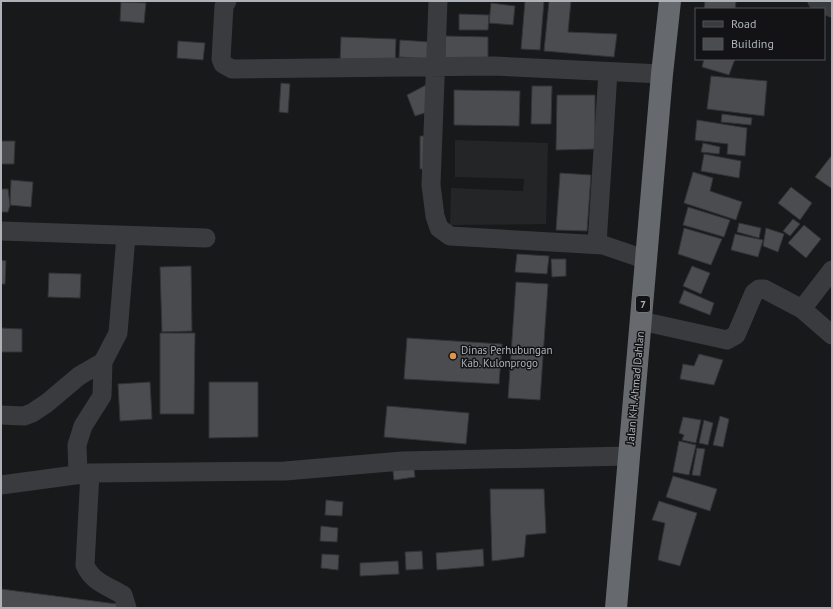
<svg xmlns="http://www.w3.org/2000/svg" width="833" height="609" font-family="'PT Sans',sans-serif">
<rect width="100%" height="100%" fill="#18191a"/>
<path fill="#242527" d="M455,140L548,143L546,224L450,225L451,188L523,191L524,179L455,177Z"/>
<path fill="#4a4c4f" stroke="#323336" d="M525,1H544L540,50L521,49Z
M549,1H571L568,32L617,34L614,57L544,51Z
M705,1H734L736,2L735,9H704Z
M121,2L146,3L144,23L120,21Z
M491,3L515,6L513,25L489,23Z
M459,14L489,15L488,30H459Z
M445,36L488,37V62L445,61Z
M341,37L396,39L395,66L340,64Z
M400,40L430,42L429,59L399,57Z
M178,41L205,43L203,60L177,58Z
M704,59H735L729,75L702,67Z
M711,76L767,81L764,116L707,109Z
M281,83L290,84L288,113L279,112Z
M426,85L431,111L415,116L407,95Z
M532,86H552L551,124H531Z
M454,90L520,91L519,126L454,125Z
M557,95H595V149L556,150Z
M722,114L752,118L751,125L721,122Z
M697,120L747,128L745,156L727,154L728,144L695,140Z
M420,136H427V169H420Z
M1,141H15L14,164H1Z
M703,143L720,147L719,154L701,152Z
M704,154L741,161L739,178L701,171Z
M832,155V186L831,188L815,177Z
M693,172L713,178L710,191L742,202L736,220L684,203Z
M560,173L591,175L587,231L556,230Z
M11,180L33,182L31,207L10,205Z
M791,187L812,203L800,220L778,203Z
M1,189H8L10,205L8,212H1Z
M688,207L730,220L724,237L683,225Z
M793,219L800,224L790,236L783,231Z
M739,223L761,228L759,238L737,232Z
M804,225L821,239L806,258L788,243Z
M684,228L722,239L711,265L678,254Z
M766,228L784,234L778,252L763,246Z
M735,234L763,240L758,257L731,250Z
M517,254L549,256L547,274L515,272Z
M551,259H566V276L552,277Z
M1,260L6,261L5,284H1Z
M191,266L192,331L162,332L160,267Z
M692,266L710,273L701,294L683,286Z
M49,273L81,274L80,298L48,297Z
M516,282L548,284L540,400L508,398Z
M684,290L714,303L710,315L679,303Z
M1,328L22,329V352H1Z
M160,333H195L194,414H160Z
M407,338L502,344L499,384L404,379Z
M699,354L723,360L714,385L680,379L683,364L694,366Z
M150,382L152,419L120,421L118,384Z
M209,382H258V437L209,438Z
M387,406L469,413L466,444L384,437Z
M720,416L729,419L723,447L713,445Z
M683,417L701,420L696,443L682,440L684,435L679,433Z
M704,420L713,423L708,445L699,443Z
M679,441L696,445L689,475L673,472Z
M697,448L705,449L700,476L692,475Z
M413,461L415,477L394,480L392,463Z
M673,476L717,489L710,511L666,497Z
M490,489H544L546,533L526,535L524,557L492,561Z
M326,500L343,502L342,516L325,515Z
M659,501L697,513L680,566L658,560L665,523L652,520Z
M321,526L338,528L337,542L320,541Z
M483,549L484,566L437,570L436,553Z
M422,551L423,569L406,570L405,552Z
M322,554L339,555L338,570L321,568Z
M398,561L399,574L360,576V563Z
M1,589L117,604V608H1Z"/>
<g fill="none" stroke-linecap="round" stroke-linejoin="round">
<path stroke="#3a3b3f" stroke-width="19" d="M227,1L224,6L221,59L223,64L232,69L494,66L662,74
M438,1L431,185L435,216L439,228L450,236L603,245L647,260
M817,1L832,8
M1,231L206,238
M597,244L608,72
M802,309L832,270
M641,321L727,340L736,335L754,293L759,289H764L802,309L832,335
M1,415L24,416L32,413L47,403L79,376L103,362L118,333L126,236
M90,473L85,565C92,582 108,586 123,595L127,608
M78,474L77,445L83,426L102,396L103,362
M1,485L90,473L285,471L402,461L628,456"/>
<path stroke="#666a6f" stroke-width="22" d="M616,608L662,74L670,1"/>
</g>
<circle fill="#de964c" stroke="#131315" stroke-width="1.5" cx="453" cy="356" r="4"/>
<g text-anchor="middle" stroke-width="3" stroke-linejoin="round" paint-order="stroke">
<rect fill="#131315" stroke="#7e8287" stroke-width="1" x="636" y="296" width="14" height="16" rx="3"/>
<g font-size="10" font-weight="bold" fill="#acb2b8">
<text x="643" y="308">7</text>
</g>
<g font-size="11" fill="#acb2b8" stroke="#131315" text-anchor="start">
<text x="461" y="354">Dinas Perhubungan<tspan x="461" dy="13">Kab. Kulonprogo</tspan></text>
</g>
<g font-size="11" fill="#acb2b8" stroke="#131315">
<text transform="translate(635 388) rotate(-85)" y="4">Jalan KH. Ahmad Dahlan</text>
</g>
</g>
<rect width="833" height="609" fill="none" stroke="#acb2b8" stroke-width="4"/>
<rect x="695" y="8" width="130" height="52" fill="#131315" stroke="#505356"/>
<rect x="703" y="21" width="20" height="6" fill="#3a3b3f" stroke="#505356"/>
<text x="731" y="28" font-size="12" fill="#acb2b8">Road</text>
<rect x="703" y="38" width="20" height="12" fill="#4a4c4f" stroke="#505356"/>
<text x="731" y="48" font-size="12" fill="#acb2b8">Building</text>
</svg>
